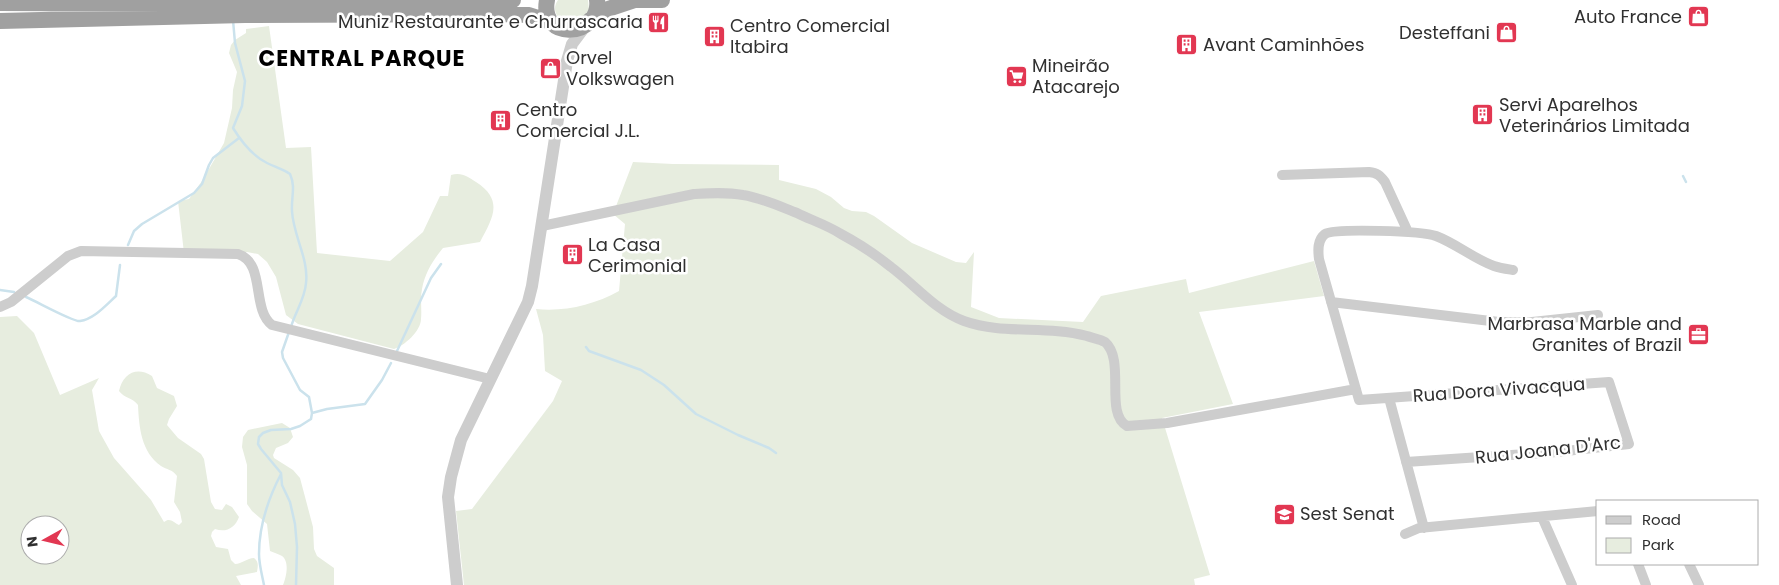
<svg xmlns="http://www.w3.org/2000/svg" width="1779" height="585" font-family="Poppins,sans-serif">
<rect width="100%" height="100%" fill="#fff"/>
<path fill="#e7eddf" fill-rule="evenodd" d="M558,0H588L589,10L579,22H561C556,14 552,9 558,0Z
M269,26L286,148L311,147L317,253L390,261L423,232L440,196H448L451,175C462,172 468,177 476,182C504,200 493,218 480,242L443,248C433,260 425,273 422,289C420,299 422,309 421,319C421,331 404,346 394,349L298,324L286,315L276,277L267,262L258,254L247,252L184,253L178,201L189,199L202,181L224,143L232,108L233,90L237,72L229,53L231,45L235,40L246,33V29Z
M633,162L673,164L779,165V180L816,189L831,197L844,208L852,211L866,212L874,216L912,243L956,262L966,263L974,252L971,307L999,318L1083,322L1101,296L1186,279L1189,293L1314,261L1324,296L1199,312L1233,404L1162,418L1210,575L1194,579L1195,585H464L456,511L472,509L553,401L562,381L545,371L543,335L536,309C564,312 594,305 619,291L625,224L613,214Z
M17,316L34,333L60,395L99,378L92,390L99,431L114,458L151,500L164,522C170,517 173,522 179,525L182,522L180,512L174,502L177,476C172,469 167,470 161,466C141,452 139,427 138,405C133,398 124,398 119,391C123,374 136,366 152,376L157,388L174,396L177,406L169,419L167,425L178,438L201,454L204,459L211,502L215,509L222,510L226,504L232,507L239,517C235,528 226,533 215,529L212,532L211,536L216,547L228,549L231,560L235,564C242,564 247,558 254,558C259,562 258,566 257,572L236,576L241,585H0V317ZM30,525H60V555H30Z
M282,423L290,428L293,437L288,443L276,448L273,455L274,458L293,470L300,478L313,527L314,549L317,556L334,568V585H283C286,578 290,562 282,556C279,554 274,553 270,551L267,524L252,511L247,504V465L242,447L243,437L248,430Z"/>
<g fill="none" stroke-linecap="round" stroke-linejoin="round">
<path stroke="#cbe2ec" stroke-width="2.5" d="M233,20L235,43L245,81L242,106L233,128C241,141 253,156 267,163C275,167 283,169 290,174C296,187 291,198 292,211C293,235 309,259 306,283C305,299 295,312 291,327
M1683,176L1686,182
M128,245L134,231L142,224L194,193L202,184L209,165L213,158L239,138
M0,290L14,292
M26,297C36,301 73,322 80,321C94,319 106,305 116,296L120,265
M289,332L282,352L283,358L300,390L309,397L312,413L311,419L300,426L291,429L271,430L263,433L259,437L258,444L261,449L281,473L282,485L290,502L295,524L297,547L296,585
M586,347L589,351L641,370L664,385L696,414L738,435L769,448L776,453
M397,351L431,278L441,264
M312,413L327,409L365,404L382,380L391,363
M264,585C262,575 259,564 259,554C259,526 268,499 281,474"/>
<path stroke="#cdcdcd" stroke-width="10" d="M1282,175L1369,172C1377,173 1380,175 1385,182L1408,232
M542,226L694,194C711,193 727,192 743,195C762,198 779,206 797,213C811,220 827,225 841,234C858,243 876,255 891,267C915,285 936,311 964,321C1003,335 1046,325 1087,336C1092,338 1100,339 1105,342C1126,360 1104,414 1127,426L1167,423L1356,389
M1331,302L1499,322H1532L1598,315
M0,307L11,302L68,256L81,251L238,254C266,263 251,309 272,325L490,379
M1389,398L1424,528
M1406,462L1557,452L1629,444L1609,382L1359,400L1319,259C1318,251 1317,240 1325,234C1335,228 1423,231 1436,236C1457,244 1474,259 1494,266C1500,268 1507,269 1513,270
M1542,517L1572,585
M1405,534L1419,528L1598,511
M1638,564L1646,585
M1689,564L1699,585"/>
<path stroke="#cdcdcd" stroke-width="12" d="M457,585L448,497L451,477L461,440L528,302L532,286L567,61L572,44L587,24"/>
<path stroke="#a0a0a0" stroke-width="16" d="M547,0C539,43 602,36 597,0
M633,0H662
M0,3L219,4L484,2L513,0
M590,20L608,9L635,0
M0,21L245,15L504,14L529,15L551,22"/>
</g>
<defs>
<symbol id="shop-square" viewBox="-11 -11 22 22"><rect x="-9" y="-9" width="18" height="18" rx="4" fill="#e23752" stroke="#fff"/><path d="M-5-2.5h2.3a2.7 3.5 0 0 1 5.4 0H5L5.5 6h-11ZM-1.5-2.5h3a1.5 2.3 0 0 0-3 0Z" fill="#fff"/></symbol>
<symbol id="restaurant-square" viewBox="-11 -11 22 22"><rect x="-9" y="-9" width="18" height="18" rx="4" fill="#e23752" stroke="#fff"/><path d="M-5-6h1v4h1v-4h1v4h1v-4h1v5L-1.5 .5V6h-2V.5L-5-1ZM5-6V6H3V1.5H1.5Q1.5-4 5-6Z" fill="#fff"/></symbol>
<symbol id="building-square" viewBox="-11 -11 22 22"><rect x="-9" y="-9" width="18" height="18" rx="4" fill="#e23752" stroke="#fff"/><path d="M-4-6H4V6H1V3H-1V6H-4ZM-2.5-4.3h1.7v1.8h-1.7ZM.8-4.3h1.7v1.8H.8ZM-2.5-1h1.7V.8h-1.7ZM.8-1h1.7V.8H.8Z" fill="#fff"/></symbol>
<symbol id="supermarket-square" viewBox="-11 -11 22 22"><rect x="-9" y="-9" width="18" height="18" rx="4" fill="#e23752" stroke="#fff"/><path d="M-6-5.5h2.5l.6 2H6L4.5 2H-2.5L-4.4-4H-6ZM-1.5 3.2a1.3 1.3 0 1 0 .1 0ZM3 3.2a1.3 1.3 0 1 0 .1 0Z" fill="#fff"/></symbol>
<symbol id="office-square" viewBox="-11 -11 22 22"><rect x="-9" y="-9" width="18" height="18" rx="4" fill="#e23752" stroke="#fff"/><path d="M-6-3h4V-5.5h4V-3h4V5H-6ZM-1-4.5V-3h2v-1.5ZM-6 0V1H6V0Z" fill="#fff"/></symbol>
<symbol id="school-square" viewBox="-11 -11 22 22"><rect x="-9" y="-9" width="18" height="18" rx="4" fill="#e23752" stroke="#fff"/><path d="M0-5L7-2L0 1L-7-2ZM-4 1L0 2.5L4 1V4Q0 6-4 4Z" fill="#fff"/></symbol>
</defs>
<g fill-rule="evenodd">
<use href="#shop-square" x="1686" y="4" width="25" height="25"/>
<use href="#restaurant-square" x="646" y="10" width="25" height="25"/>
<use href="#shop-square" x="1494" y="20" width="25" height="25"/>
<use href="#building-square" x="702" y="24" width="25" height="25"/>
<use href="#building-square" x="1174" y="32" width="25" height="25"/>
<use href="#shop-square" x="538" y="56" width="25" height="25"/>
<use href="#supermarket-square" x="1004" y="64" width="25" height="25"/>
<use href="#building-square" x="1470" y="102" width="25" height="25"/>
<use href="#building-square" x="488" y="108" width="25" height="25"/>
<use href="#building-square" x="560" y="242" width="25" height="25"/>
<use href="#office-square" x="1686" y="322" width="25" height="25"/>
<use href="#school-square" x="1272" y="502" width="25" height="25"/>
</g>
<g text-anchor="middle" stroke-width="5" stroke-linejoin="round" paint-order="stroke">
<g font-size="18" fill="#303030" stroke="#fff" text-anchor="start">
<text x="1682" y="23" text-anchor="end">Auto France</text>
<text x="643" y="28" text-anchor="end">Muniz Restaurante e Churrascaria</text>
<text x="730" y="32">Centro Comercial<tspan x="730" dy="21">Itabira</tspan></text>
<text x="1490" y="39" text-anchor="end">Desteffani</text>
<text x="1203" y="51">Avant Caminhões</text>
<text x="566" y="64">Orvel<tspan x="566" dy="21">Volkswagen</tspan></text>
<text x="1032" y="72">Mineirão<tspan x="1032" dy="21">Atacarejo</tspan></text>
<text x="1499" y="111">Servi Aparelhos<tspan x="1499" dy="21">Veterinários Limitada</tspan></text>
<text x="516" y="116">Centro<tspan x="516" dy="21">Comercial J.L.</tspan></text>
<text x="588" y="251">La Casa<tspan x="588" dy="21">Cerimonial</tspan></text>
<text x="1682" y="330" text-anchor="end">Marbrasa Marble and<tspan x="1682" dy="21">Granites of Brazil</tspan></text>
<text x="1300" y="520">Sest Senat</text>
</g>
<g font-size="18" fill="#303030" stroke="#fff">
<text transform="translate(1499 390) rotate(-4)" y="6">Rua Dora Vivacqua</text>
<text transform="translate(1548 450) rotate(-6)" y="6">Rua Joana D'Arc</text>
</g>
<g font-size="22" font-weight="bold" letter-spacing="1" fill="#000" stroke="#fff">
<text x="362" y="66">CENTRAL PARQUE</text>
</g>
</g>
<rect x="1596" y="500" width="162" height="65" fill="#ffffff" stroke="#acacac"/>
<rect x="1606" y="516" width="25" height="8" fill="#cdcdcd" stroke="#acacac"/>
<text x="1642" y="525" font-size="15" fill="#303030">Road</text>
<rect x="1606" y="538" width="25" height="15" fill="#e7eddf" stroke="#acacac"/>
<text x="1642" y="550" font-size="15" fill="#303030">Park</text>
<g transform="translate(45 540) rotate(262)"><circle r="24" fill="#ffffff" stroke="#acacac"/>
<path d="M0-4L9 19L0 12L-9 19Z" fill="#e23752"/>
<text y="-8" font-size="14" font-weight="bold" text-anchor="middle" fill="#303030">N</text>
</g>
</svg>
